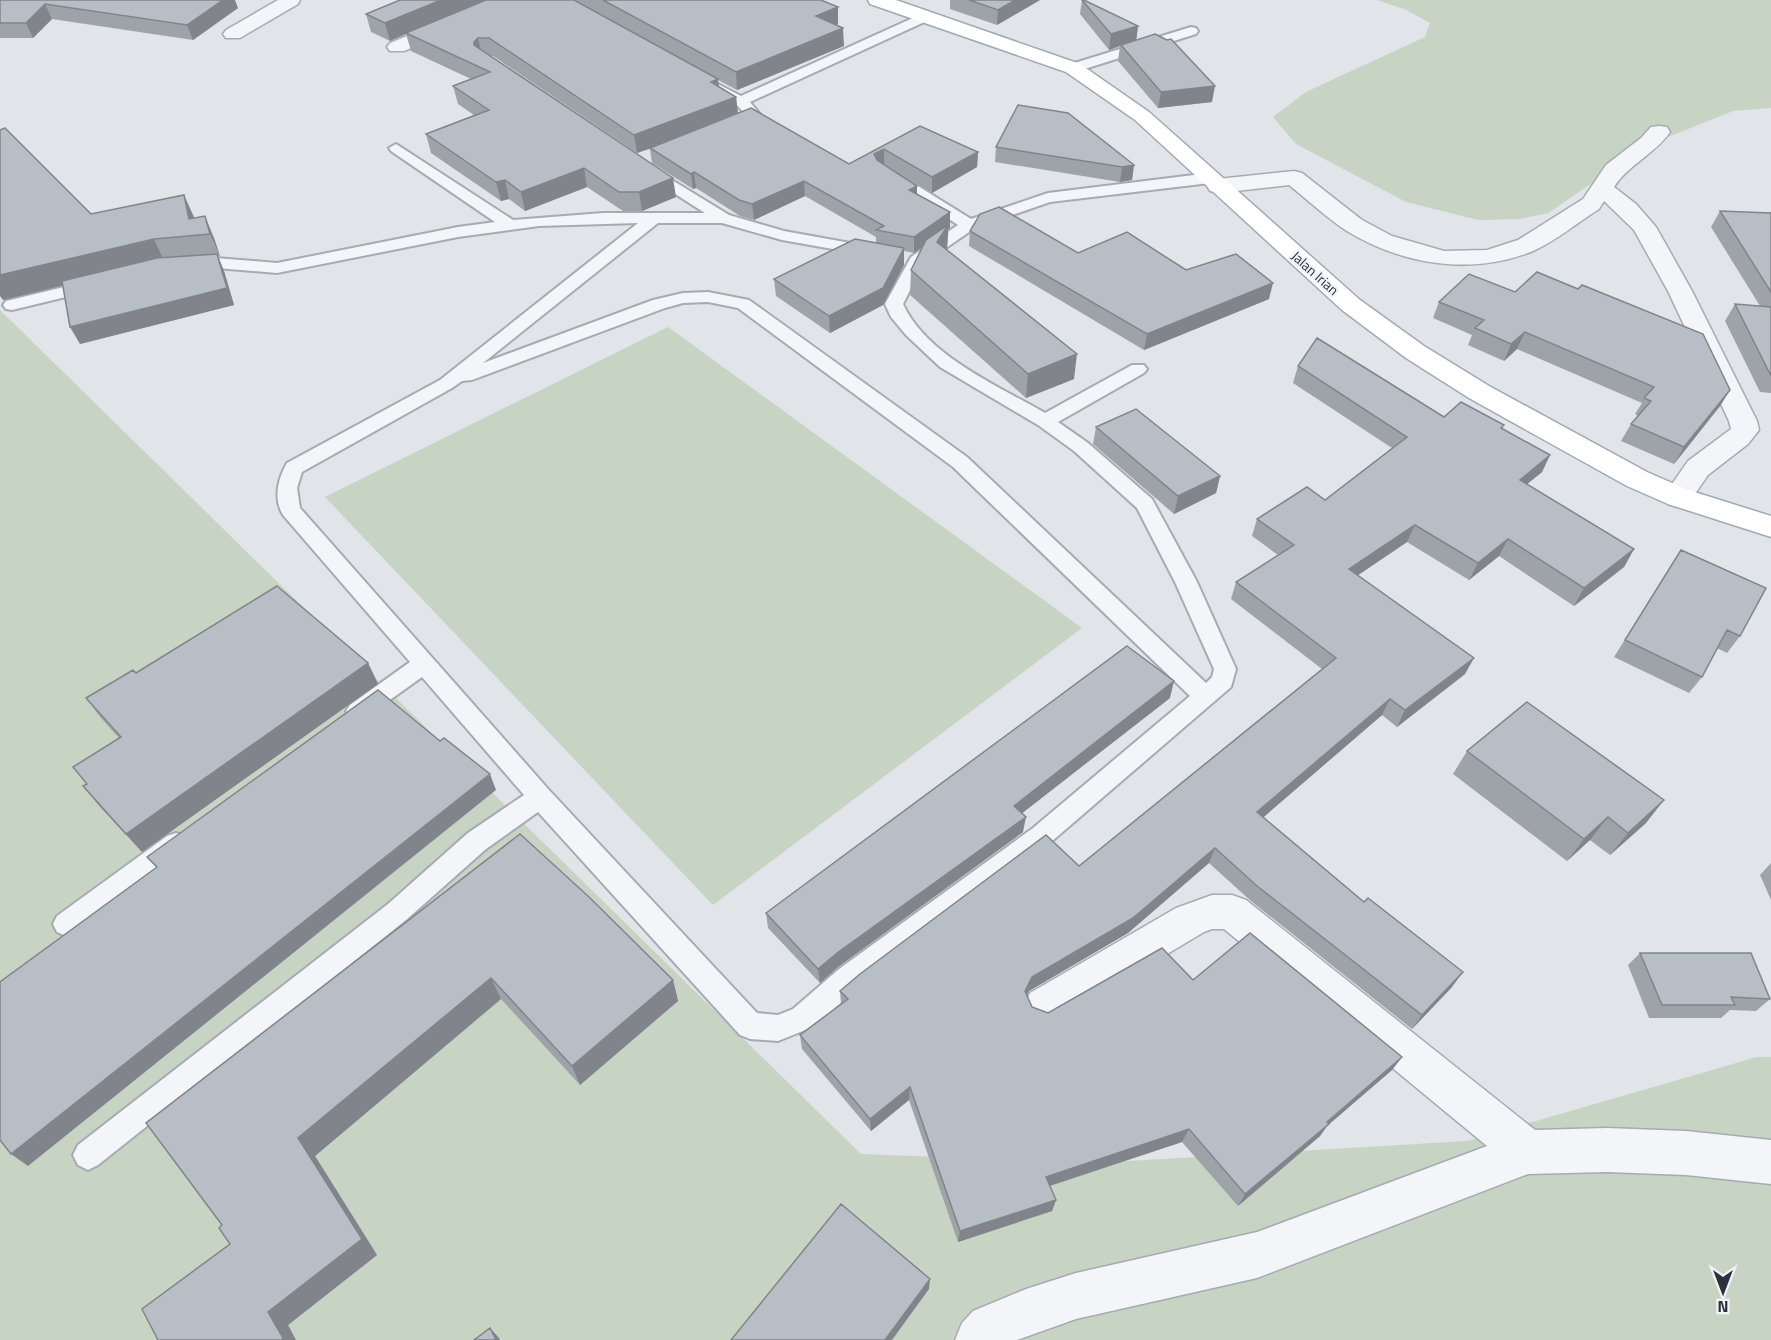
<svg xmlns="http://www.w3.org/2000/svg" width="1771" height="1340" font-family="'Titillium Web',sans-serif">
<rect width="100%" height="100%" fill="#e1e4e9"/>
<path fill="#c7d3c3" d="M1377,0H1771V108L1733,111L1648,145L1548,213L1520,219L1478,220L1406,202L1296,144L1273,117L1306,92L1425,37L1430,23L1404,9Z
M0,310L861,1154L1095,1163L1467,1141L1757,1057H1771V1340H0Z
M668,327L1082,628L713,905L325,497Z"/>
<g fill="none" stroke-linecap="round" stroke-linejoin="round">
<defs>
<path id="lane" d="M926,12L932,16L931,19L750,102L759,113C752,123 743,126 731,129L724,125L744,113L736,104L703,84L710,80L741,96Z
M1191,27L1196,28L1198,31L1196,34L1078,71H1068L1066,68L1068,65Z
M396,144L513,220L603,213H705L644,174L641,171L649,166L729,215L784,231L878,248L880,251L872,256L782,240L722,223H658L483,363L653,300L683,293L708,292L749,300L967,457L1206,683L1212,677L1214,669L1175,582L1137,508L1074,451L1038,425L940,367L906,335L891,317L885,304L911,257L958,225L884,176L892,171L897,173L971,219L1048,193L1210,173L1215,175L1218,178L1210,183L1050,202L975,228L924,263L903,304C926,355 998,386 1045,413L1132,365H1144L1147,369L1144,373L1058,422L1088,443L1152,499L1197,582L1236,669L1231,687L1051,842L859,987L813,1027L778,1041L750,1039L740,1035L538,812L486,849L406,920L98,1165L88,1170L78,1165L73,1155L78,1145L388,904L468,833L524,795L422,677L366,717L358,720L350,717L346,711L350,705L410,662L283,515C273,499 278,478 287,463L440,380L638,223L539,226L458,237L277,273L216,268L190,270L182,265L190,260L216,258L277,263L458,227L495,222L391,151L389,148ZM708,302L738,308L953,467L1190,696L1033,828L839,969L793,1009L778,1015L757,1013L549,790L300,508L297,488L302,472L452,388L462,381L472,380L665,308L683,303Z
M93,280L101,285L99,289L12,310L6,309L3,305L6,301Z
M176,833L185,836L189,844L185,852L75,932L66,936L57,932L53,924L57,916L167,836Z"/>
<path id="street" d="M278,0H300L298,4L240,38H226L223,34L226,30Z
M494,0H519L517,4L404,51H390L387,47L390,43Z
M1659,126L1667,127L1670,132C1655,154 1629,164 1614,187L1636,204L1656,227L1692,291L1757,421L1759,430L1748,444L1708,475L1688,504L1678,507L1668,504L1663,497L1688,461L1731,429L1729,421L1668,291L1634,230L1604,201L1599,209C1578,222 1556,241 1533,251C1472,276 1403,265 1347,231C1327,218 1308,200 1289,185L1218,193L1210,191L1207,186L1210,181L1218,179L1294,171L1302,173L1362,220L1392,236L1444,251L1487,250L1518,240L1583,199L1606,165L1641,138L1651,127Z
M1212,895H1232L1246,900L1535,1130L1607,1128L1686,1131L1771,1140V1184L1686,1175L1607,1172L1528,1174L1257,1278L1076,1319L1017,1340H955L962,1323L973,1311L1026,1289L1076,1273L1257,1232L1487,1146L1224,929H1212L1204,932L1058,1019L1044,1025L1030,1019L1024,1006L1030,993L1176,908Z"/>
<path id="primary" d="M868,0H896L1080,64L1149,112L1360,300L1424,346L1489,386L1647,472L1688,490L1771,516V537L1668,504L1627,486L1469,398L1406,358L1342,310L1135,120L1066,72L870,4Z"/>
</defs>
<use href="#lane" stroke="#a6abb3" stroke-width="4"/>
<use href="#street" stroke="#a6abb3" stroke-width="3"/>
<use href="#primary" stroke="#a1a9b5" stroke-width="3"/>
<use href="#lane" fill="#f4f5f8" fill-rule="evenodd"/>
<use href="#street" fill="#f4f5f8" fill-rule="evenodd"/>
<use href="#primary" fill="#fff" fill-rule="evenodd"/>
</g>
<path fill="#9ea3aa" d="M0,0L238,8L193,40L52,19L33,38H0Z
M400,0H821L838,7V24L837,25L844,46L737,90L718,80L719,87L736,97L738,113L849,164L920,126L978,152L977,167L932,193L884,164H883L917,194L950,212L947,250L1074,379L1026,398L910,295L911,270L923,246L914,253L904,251V265L883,305L830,333L776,296L774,279L876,243V237L805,196L754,220L740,216L696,188L693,189L652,163L650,149L637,153L493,56H491L676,197L642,211H623L587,187L525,211L509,199L501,201L431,153L426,134L474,115L458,104L453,86L471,79L411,51L406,34L390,41L371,32L366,14Z
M950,0H1040L997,25L950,9Z
M1082,0H1084L1138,26L1136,40L1212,102L1158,108L1118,61L1120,46L1109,50L1080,14Z
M996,147L1134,165L1132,180L1120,182L995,162Z
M1720,211L1771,213V393L1760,392L1725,321L1735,304L1760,306L1711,227Z
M91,214L194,218L214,238L220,256H218L224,271L234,305L80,344L63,285L3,300Z
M970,231L1078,253L1186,270L1269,299L1144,350L969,246Z
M1439,302L1730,390L1720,406L1674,464L1621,441L1631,424L1638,416L1635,414L1642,403L1517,349L1504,361L1468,345L1472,335L1433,318Z
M1298,366L1444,417L1504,425L1502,429L1550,455L1542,472L1527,484L1634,549L1624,567L1574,606L1499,556L1469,580L1407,542L1358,575L1465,674L1397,727L1382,715L1263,817L1452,987L1412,1029L1251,901L1209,863L1128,933L1029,991L1027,995L1032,1007L1048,1013L1193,980L1402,1057L1392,1070L1327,1126L1320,1136L1238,1206L1182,1142L1050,1186L1056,1200L1052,1211L958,1242L909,1100L871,1131L802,1049L800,1035L841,1004L840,991L1079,866L1322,669L1231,599L1236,582L1278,555L1252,536L1257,519L1325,500L1392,448L1293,383Z
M1096,427L1220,476L1216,493L1174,514L1093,444Z
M1681,550L1740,636L1727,653L1717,648L1702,677L1689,693L1614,657Z
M368,663L378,684L142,852L99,806L83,786L87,784L73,767L119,738L101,718L86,698L136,673Z
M1170,698L1022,813L1023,832L838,967L820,983L768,928L766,913Z
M1467,751L1646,823L1610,855L1590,840L1567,861L1453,774Z
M520,834L673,980L678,1001L580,1085L501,999L315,1156L377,1255L288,1325L230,1244L222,1225Z
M1771,863V900L1760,875Z
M1640,953L1770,999L1756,1011L1730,1010L1721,1018H1649L1628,965Z"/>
<path fill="#81858b" d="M223,0H235L238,8L193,40L187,25Z
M441,0H488L406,33V34L390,41L385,23Z
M1015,0H1040L997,25L998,10Z
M45,4L52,19L33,38L26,23Z
M838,7V24L817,33L816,16Z
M1138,26L1136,42L1121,45L1120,46L1109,50L1111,34Z
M843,28L844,46L737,90L736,72Z
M478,38L482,56L479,63L474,42Z
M718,79L720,98L711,82Z
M1215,86L1212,102L1158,108L1161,92Z
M736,97L738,115L637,153L634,135Z
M884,149V164L874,169V154Z
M978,152L977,167L932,193V177Z
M1134,165L1132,180L1120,182L1122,167Z
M584,168L587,187L525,211L521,192Z
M694,172L696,188L693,189L691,174Z
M673,178L676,197L642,211L639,192Z
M505,180L509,199L501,201L496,182Z
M804,181L805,196L754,220L752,204Z
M917,186V201L909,190Z
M184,195L194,217L197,235L189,219Z
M950,212V228L948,229L947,250L936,267L937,242L944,232L914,253V237Z
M205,216L214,238L220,256L210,234Z
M154,239L164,261L3,300L0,296V275Z
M904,248V265L883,305L830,333L829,316Z
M217,254L224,271L234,305L80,344L70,327Z
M1273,283L1269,299L1144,350L1147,334Z
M1525,332L1517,349L1504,361L1511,344Z
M1077,354L1074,379L1026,398L1028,374Z
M1730,390L1720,406L1674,464L1684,447Z
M1550,455L1542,472L1511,497L1520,480Z
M1220,476L1216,493L1174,514L1178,496Z
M1415,525L1407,542L1342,586L1349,569Z
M1508,539L1499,556L1469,580L1478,563Z
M1634,549L1624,567L1574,606L1584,588Z
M1474,658L1465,674L1397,727L1405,710Z
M368,663L378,684L142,852L126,834Z
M1174,681L1170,698L1012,821L1014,806Z
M1390,699L1382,715L1251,828L1257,812Z
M490,774L496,790L28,1166L11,1154Z
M1664,800L1646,823L1610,855L1628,833Z
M1026,817L1023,832L838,967L820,983L818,969L837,953Z
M1608,817L1590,840L1567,861L1584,839Z
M1215,848L1209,863L1128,933L1029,991L1022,1005L1025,991L1032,977Z
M1463,972L1452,987L1412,1029L1422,1015Z
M491,978L501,999L315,1156L377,1255L288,1325L296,1340H281L268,1312L298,1138Z
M673,980L678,1001L580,1085L572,1066Z
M1402,1057L1392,1070L1327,1126L1320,1136L1238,1206L1245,1194Z
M910,1087L909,1100L871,1131L870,1119Z
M1189,1129L1182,1142L1043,1188L1046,1177Z
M1056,1200L1052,1211L958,1242L960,1231Z
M930,1279L929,1289L892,1340H885Z
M490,1328L499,1338L500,1340H496Z"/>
<path fill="#b8bec6" stroke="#81858b" stroke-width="1.5" d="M0,0H223L187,25L45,4L26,23H0Z
M400,0H441L385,23L366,14Z
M486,0H574L718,79L711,82L736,97L634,135L489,38H478L474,42V45L673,178L639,192H619L584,168L521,192L505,180L496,182L426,134L489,110L453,86L490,72L406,33Z
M603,0H821L838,7L816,16L843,28L736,72Z
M969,0H1015L998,10Z
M1082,0H1084L1138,26L1111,34Z
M1155,34L1167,40L1171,39L1215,86L1161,92L1121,45Z
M1018,105L1068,113L1134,165L1122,167L996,147Z
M751,108L849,164L920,126L978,152L932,177L884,149L874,154L877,160L917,186L909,190L950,212L914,237L876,230L884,226L804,181L752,204L739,200L694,172L691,174L650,148Z
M5,128L91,214L184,195L189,219L205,216L210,234L154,239L0,275V130Z
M999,207L1078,253L1127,232L1186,270L1236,254L1273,283L1147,334L970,231L980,214Z
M1720,211L1771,213V292Z
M948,225L937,242L1077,354L1028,374L911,270L926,240Z
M855,239L904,248L883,288L829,316L774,279Z
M217,254L227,288L70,327L62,281L157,258Z
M1537,272L1578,289L1582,285L1703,334L1730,390L1684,447L1631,424L1651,401L1644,398L1654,387L1525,332L1511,344L1475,328L1484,320L1439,302L1469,274L1515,292Z
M1735,304L1771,307V376Z
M1317,338L1444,417L1461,402L1504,425L1501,428L1550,455L1520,480L1634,549L1584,588L1508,539L1478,563L1415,525L1349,569L1474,658L1405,710L1390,699L1257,812L1364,902L1368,898L1463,972L1422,1015L1257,886L1215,848L1133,918L1032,977L1025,991L1032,1007L1048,1013L1162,948L1193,980L1250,933L1402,1057L1327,1122L1329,1124L1245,1194L1189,1129L1046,1177L1056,1200L960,1231L910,1087L870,1119L800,1035L848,999L840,991L860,974L1046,835L1079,866L1336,658L1236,582L1294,545L1257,519L1307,487L1325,500L1407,437L1298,366Z
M1136,409L1220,476L1178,496L1096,427Z
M1681,550L1766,588L1740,636L1727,630L1702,677L1625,640Z
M277,586L368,663L126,834L83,786L87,784L73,767L121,737L86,698L133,670L136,673Z
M1127,646L1174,681L1014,806L1026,817L837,953L818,969L766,913Z
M378,690L440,741L444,738L490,774L11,1154L0,1140V982L157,867L147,857Z
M1527,702L1664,800L1628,833L1608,817L1584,839L1467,751Z
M520,834L589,897L673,980L572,1066L491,978L298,1138L362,1239L268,1312L283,1338L281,1340H158L142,1309L230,1244L219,1228L222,1225L146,1123Z
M1640,953H1751L1770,999L1731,997L1735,1005H1662Z
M841,1204L930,1279L885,1340H731Z
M490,1328L496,1340H474Z"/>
<g text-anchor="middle" stroke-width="4.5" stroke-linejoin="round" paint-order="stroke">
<g font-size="14" fill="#2a3240" stroke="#f1f3f7">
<text transform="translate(1315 273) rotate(42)" y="5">Jalan Irian</text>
</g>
</g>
<g transform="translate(1723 1292) rotate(180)" stroke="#f1f3f7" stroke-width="4.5" paint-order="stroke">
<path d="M0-4.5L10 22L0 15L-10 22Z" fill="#2a3240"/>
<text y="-9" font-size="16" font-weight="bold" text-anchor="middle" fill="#2a3240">N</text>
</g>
</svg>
